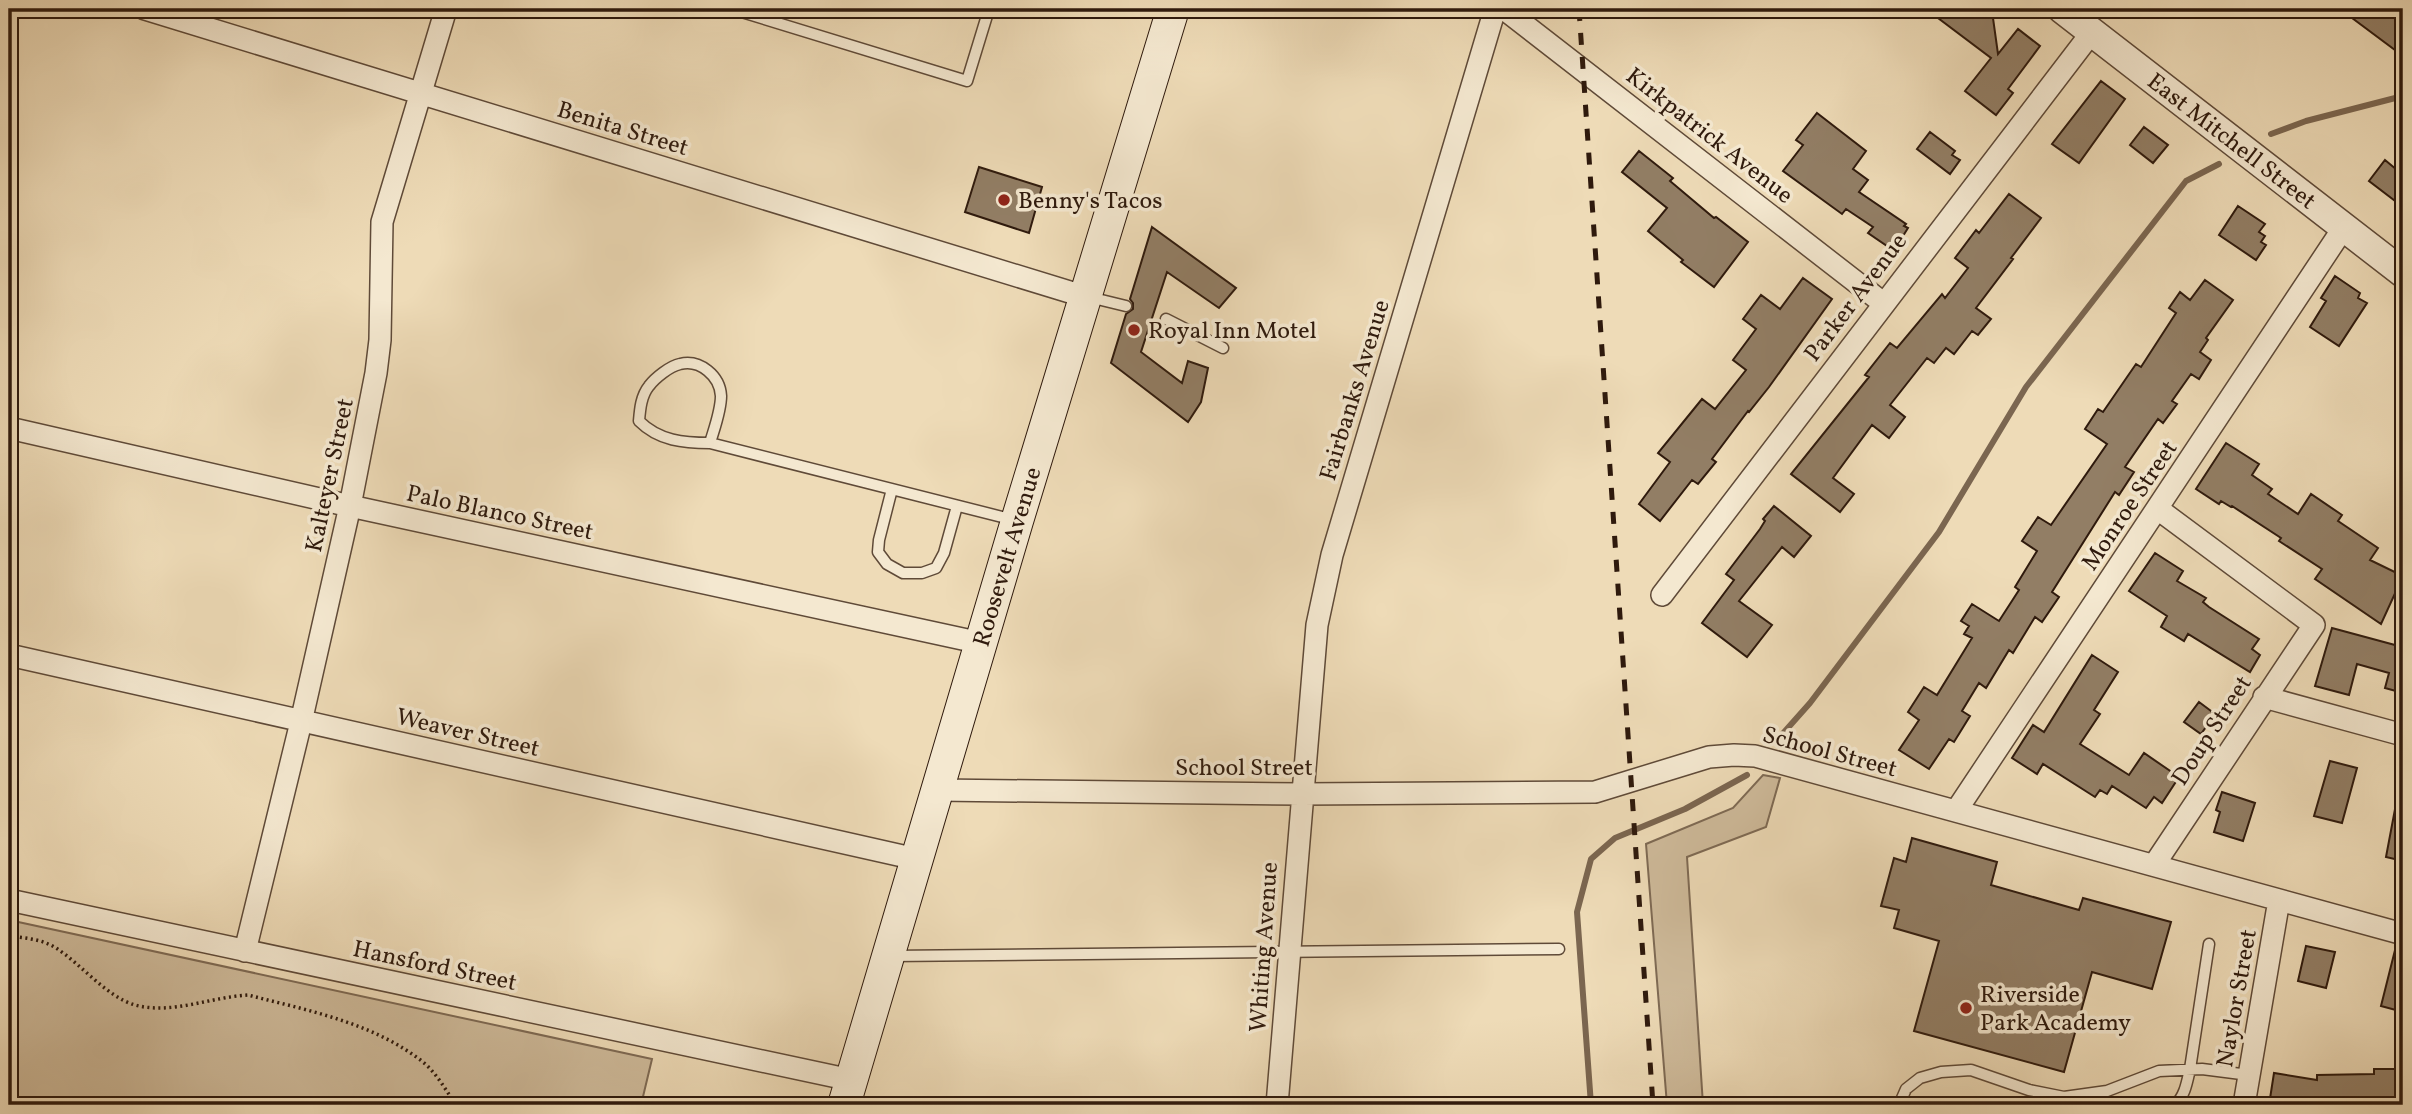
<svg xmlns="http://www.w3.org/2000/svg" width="2412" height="1114" font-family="Vollkorn,serif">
<rect width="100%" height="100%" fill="#eedbb7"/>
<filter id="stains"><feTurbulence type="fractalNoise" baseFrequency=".00286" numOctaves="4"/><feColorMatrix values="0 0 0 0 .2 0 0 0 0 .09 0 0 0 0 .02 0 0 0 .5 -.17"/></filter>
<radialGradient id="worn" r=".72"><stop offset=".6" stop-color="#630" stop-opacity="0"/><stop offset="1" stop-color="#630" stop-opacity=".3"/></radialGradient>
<path fill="#ceba9a" stroke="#7e6a54" stroke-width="2" d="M1763,775L1780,778L1766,827L1687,857L1703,1105H1667L1646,844L1733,808Z
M9,920L652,1059L641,1105H9Z"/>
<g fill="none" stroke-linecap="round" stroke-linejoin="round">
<path stroke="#7b6650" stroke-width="6" d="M2271,134L2306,121L2403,96
M1778,739L1810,703L1939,532L2026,387L2186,181L2219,164
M1591,1105L1577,912L1591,859L1615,838L1685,809L1747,775"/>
</g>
<path fill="#927e65" stroke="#2f1a0d" stroke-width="2" d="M1926,9H1981L1993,18L1998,54L2018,29L2040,46L2008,89L2013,93L1996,115L1965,91L1991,58Z
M2340,9H2403V56Z
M2101,81L2125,99L2079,163L2052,144Z
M1817,113L1866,151L1853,169L1868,180L1859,192L1906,224L1904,226L1908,228L1898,244L1894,241L1890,248L1868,233L1873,227L1846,209L1842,214L1783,171L1803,145L1796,140Z
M2144,127L2168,145L2153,163L2130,145Z
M1930,132L1955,151L1952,155L1960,160L1950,174L1917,149Z
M1639,151L1673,178L1670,181L1714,218L1716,217L1748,242L1714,287L1681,262L1683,260L1648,231L1667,208L1622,172Z
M2385,160L2403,175V207L2369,181Z
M979,167L1042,187L1029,233L965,212Z
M2009,194L2041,218L2011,258L2013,259L1976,308L1991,319L1978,335L1972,331L1954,354L1946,348L1934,363L1927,358L1890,405L1905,417L1889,438L1872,425L1833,478L1854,494L1840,512L1791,474L1869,377L1865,375L1890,343L1897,348L1942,294L1945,298L1968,268L1955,258L1976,230L1979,233Z
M2238,206L2265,224L2259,232L2265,236L2261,242L2266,245L2256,260L2219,235Z
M1152,227L1236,288L1219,308L1167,272L1141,352L1182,383L1188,361L1208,368L1201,402L1188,422L1111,363L1126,314L1133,309V303L1130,299Z
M2335,276L2360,293L2358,298L2367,303L2339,346L2310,327L2326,301L2321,298Z
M1803,278L1832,299L1769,387L1749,412L1748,411L1712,459L1716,462L1698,484L1692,480L1660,521L1639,504L1670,462L1658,453L1702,399L1715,409L1746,370L1733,360L1756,329L1743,319L1761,295L1780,309Z
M2205,280L2233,300L2206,338L2208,340L2200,352L2211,360L2199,379L2191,374L2172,401L2177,404L2163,423L2158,419L2125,467L2134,472L2119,495L2115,492L2052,592L2059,597L2042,622L2035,617L2013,653L2009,650L1986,688L1979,683L1962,711L1970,716L1954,742L1949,739L1929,769L1899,750L1919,720L1908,712L1924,687L1937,695L1972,638L1964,634L1969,626L1961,621L1972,604L1999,621L2019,590L2015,587L2037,551L2022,541L2038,517L2051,525L2107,444L2085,429L2098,409L2103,412L2136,364L2141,367L2176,313L2169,308L2180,292L2190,300Z
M2226,443L2259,464L2252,475L2272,489L2268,494L2298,514L2311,494L2342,515L2338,521L2378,548L2370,560L2403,576L2381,624L2315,579L2322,569L2279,541L2281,538L2232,506L2231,507L2221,501L2219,504L2196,489Z
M1774,506L1811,536L1794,557L1782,547L1739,601L1772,625L1747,657L1702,623L1734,580L1726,574L1760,529L1765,521L1763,519Z
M2155,553L2183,571L2177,581L2206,598L2203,602L2209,607L2259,639L2252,649L2260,655L2250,672L2188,634L2184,641L2161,627L2167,616L2129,591Z
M2332,628L2395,645L2397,640H2403V693L2385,688L2389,673L2357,664L2349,695L2315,686Z
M2092,655L2118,672L2094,710L2100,714L2080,744L2129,775L2144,753L2179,777L2162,803L2154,797L2146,808L2112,786L2107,794L2100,790L2095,797L2043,764L2037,774L2012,758L2033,725L2044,732Z
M2199,702L2215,714L2201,734L2184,722Z
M2330,761L2357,768L2342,823L2314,816Z
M2222,792L2255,803L2243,841L2214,832L2220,812L2216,810Z
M2395,809L2403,810V861L2386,857Z
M1912,838L1997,862L1991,885L2079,910L2083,898L2171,922L2152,989L2092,972L2064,1072L1914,1031L1939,941L1894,928L1899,910L1881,906L1894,858L1906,862Z
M2306,946L2335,952L2326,988L2298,981Z
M2396,946L2403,947V1012L2381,1006Z
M2374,1069H2398V1105H2269L2274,1073L2317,1080V1075L2374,1074Z"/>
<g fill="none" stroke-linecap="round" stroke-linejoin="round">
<defs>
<path id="service" d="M732,9L967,81L989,9
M1089,297L1126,306
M1166,319L1223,348
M710,443C714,429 721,411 721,396C720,376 700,359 680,364C670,366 655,378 649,386C641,396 640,409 639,421C659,441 684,443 710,443L1014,520
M892,489L879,540L878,552L887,564L903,573H922L936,568L944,553L957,506
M890,956L1559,949
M1899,1105L1906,1089L1920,1078L1941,1072L1971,1070L2029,1090L2064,1097L2107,1091L2159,1071L2202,1069L2249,1075
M2175,1105C2185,1096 2187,1082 2190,1069L2209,944"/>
<path id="minor" d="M145,9L1086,297
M1504,9L1883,303
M9,428L350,506L981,643
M1662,595L2092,32
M9,655L916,859
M2264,697L2403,735
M937,790L1302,794L1595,792L1709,757L1734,755L1755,756L2403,934
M1956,811L2344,227
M2154,865L2314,625L2158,509
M9,900L851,1080
M245,951L301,722L350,506L376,373L380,340L382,222L446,9
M1277,1105L1317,625L1332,555L1495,9
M2244,1105L2279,900"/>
<g id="tertiary">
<path id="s1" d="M2062,9L2403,273"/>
</g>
<g id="secondary">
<path id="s2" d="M844,1105L1017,521L1173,9"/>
</g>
</defs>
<use href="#service" stroke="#5f4a38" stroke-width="13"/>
<use href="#minor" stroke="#5f4a38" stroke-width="24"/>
<use href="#tertiary" stroke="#5f4a38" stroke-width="31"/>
<use href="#secondary" stroke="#2f1a0d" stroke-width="34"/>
<path stroke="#2f1a0d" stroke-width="3.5" stroke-dasharray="2 3.5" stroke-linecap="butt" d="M9,936C25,938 42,939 56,948C81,964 107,997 135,1005C171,1015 211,997 248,995C306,1010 370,1022 419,1059C435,1070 445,1089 456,1105"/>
<use href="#service" stroke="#f4e8d0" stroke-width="10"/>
<use href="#minor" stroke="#f4e8d0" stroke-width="21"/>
<use href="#tertiary" stroke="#f4e8d0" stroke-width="28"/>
<use href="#secondary" stroke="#f4e8d0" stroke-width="32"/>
<path stroke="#2f1a0d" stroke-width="5" stroke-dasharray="12 12" stroke-linecap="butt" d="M1579,9L1653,1105"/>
</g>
<g fill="#8f2418" stroke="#f4e8d0" stroke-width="2.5">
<circle cx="1004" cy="200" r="7"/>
<circle cx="1134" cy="330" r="7"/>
<circle cx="1966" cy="1008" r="7"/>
</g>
<g text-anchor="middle" stroke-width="7" stroke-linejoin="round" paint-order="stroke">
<g font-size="24" fill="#2f1a0d" stroke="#f4e8d0">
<text transform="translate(623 128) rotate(17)" y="8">Benita Street</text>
<text transform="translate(1710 135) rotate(38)" y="8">Kirkpatrick Avenue</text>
<text dy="8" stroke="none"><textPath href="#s1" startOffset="215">East Mitchell Street</textPath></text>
<text transform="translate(1855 297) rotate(-53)" y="8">Parker Avenue</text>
<text transform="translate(1354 390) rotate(-73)" y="8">Fairbanks Avenue</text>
<text transform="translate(329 475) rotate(-78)" y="8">Kalteyer Street</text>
<text transform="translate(2129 505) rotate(-56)" y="8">Monroe Street</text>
<text transform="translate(500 512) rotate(12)" y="8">Palo Blanco Street</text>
<text dy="8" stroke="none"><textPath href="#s2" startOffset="572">Roosevelt Avenue</textPath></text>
<text transform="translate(2211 730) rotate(-57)" y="8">Doup Street</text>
<text transform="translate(468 732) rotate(13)" y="8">Weaver Street</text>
<text transform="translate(1830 751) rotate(15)" y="8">School Street</text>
<text x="1244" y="775">School Street</text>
<text transform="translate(1263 947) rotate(-86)" y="8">Whiting Avenue</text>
<text transform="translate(435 965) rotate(12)" y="8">Hansford Street</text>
<text transform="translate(2236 998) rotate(-80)" y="8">Naylor Street</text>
</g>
<g font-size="24" fill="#2f1a0d" stroke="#f4e8d0" text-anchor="start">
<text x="1018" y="208">Benny's Tacos</text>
<text x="1148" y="338">Royal Inn Motel</text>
<text x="1980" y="1002">Riverside<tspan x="1980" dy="28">Park Academy</tspan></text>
</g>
</g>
<rect width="2412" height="1114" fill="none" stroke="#eedbb7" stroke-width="35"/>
<rect x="10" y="10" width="2391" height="1093" fill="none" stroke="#2f1a0d" stroke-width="3.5"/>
<rect x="18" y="18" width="2377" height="1079" fill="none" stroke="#2f1a0d" stroke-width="2"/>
<rect width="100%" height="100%" filter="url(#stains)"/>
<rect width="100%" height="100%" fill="url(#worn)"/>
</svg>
